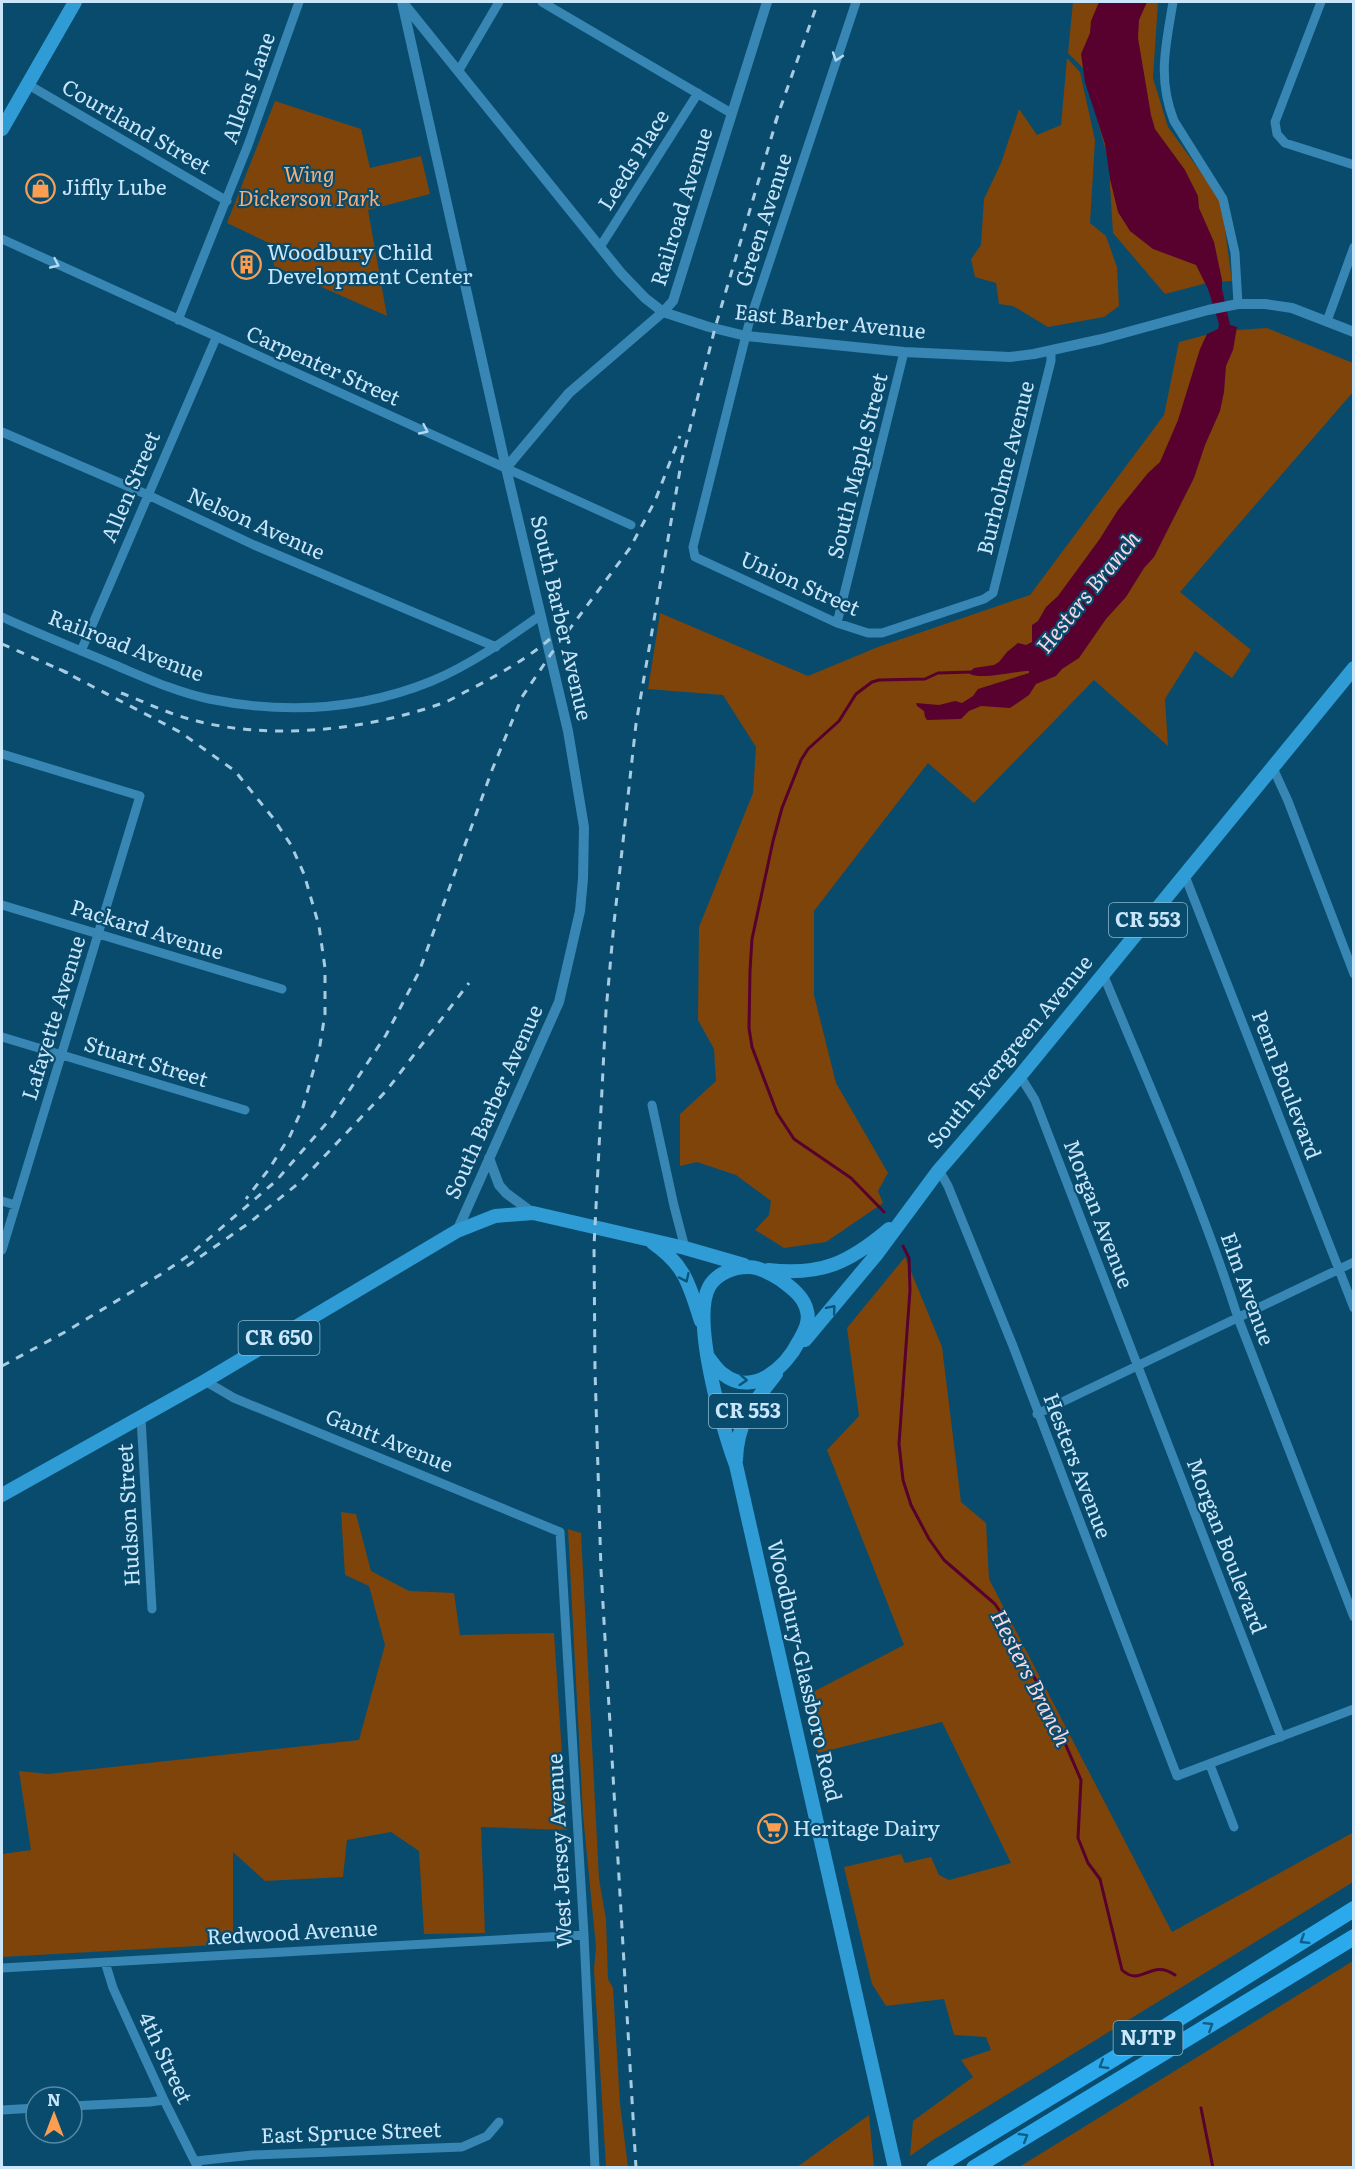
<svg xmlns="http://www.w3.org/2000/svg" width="1355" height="2169" font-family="Literata,serif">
<rect width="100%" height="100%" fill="#084b6d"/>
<path fill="#7e440a" d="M1073,2H1158L1153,78L1168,127L1221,200L1232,281L1211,282L1165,294L1113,233L1109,169L1106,151L1083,68L1068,53Z
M1067,58L1080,72L1095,140L1090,223L1106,236L1117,267L1119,306L1104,317L1048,327L1013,306L999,304L996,283L975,277L971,259L981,245L984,199L1001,163L1019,109L1037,135L1061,125Z
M275,101L361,129L370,168L421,156L430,194L368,210L387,316L274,266L271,244L227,223Z
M1267,328L1353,363V392L1180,592L1251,650L1232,678L1195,651L1165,699L1168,746L1094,680L974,803L928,763L814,911V995L836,1083L888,1173L878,1191L883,1203L826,1242L784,1248L755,1230L769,1215L771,1201L736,1175L697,1162L680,1166V1114L716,1081L714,1049L698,1020L699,927L753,793L756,747L723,695L648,689L660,613L808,676L878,647L1030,595L1164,415L1179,342L1221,331Z
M905,1257L942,1347L961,1502L986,1523L989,1579L1172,1932L1354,1832L1353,1882L933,2140L910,2156L913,2121L973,2077L961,2060L991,2050L986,2037L954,2035L944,1999L886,2006L872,1984L844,1867L901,1854L905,1863L931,1857L939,1875L949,1880L1011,1863L942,1722L818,1753L803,1697L904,1645L827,1450L859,1416L847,1328Z
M341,1512L356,1514L371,1571L409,1591L454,1593L460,1635L554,1633L567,1830L481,1827L485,1933L424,1934L419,1851L391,1832L347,1840L343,1877L265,1881L233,1852V1944L2,1957V1854L31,1850L19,1771L48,1774L359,1740L385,1645L369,1586L345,1575Z
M568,1529L581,1533L599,1879L606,1919L608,1979L613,1988L620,2104L628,2167H606L594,1969L596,1947L583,1815Z
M1353,1961V2167H1019Z
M869,2115L874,2167H797Z"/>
<path fill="#59012e" d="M1099,2H1147L1139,20L1138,38L1151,115L1155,129L1185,170L1198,196L1199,208L1214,242L1222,280V289L1230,325L1237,327L1233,350L1226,366L1224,392L1220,411L1205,445L1194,478L1154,557L1144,568L1126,597L1106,619L1079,658L1062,669L1056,676L1036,684L1029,695L1010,708L981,706L969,711L961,719L927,720L925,717L924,711L917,706L916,703L939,705L955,701L962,703L973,696L978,689L1029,673V671C1015,671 981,680 970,674V672L974,668L994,665L999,662L1007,652L1018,643L1026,645L1032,642V625L1038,621L1046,607L1058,596L1099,540L1118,510L1148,473L1160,462L1178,420L1200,349L1207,334L1218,329L1219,324L1208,289L1196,265L1153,249L1130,231L1118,212L1110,179L1105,144L1085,82L1081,54L1090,33L1091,21Z"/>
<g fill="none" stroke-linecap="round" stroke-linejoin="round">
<path stroke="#59012e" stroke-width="3" d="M884,1212L851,1178L794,1139L777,1113L752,1047L749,1028L750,971L752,939L773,841L782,808L801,760L808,749L839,721L856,694L872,682L879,680L925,679L938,673L972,672
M903,1246L909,1258L910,1290L899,1444L903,1480L911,1505L929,1539L944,1560L995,1604L1005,1619L1012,1642L1042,1690L1081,1780L1078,1838L1088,1863L1100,1879L1122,1970C1142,1988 1150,1958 1175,1975
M1201,2108L1213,2168"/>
<path stroke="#3786b4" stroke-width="9" d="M542,2L731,113
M856,2L749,323L693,547L695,557L837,623L868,633H882L984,599L993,593L1051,361V351
M1173,2C1166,45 1157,78 1174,121L1223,199L1235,253L1238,304
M1321,2L1275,122L1277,134L1285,143L1354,165
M459,70L499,2
M27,84L227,201
M2,239L631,525
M600,247L698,93
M178,320L248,145L299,2
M1327,321L1354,247
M2,432L148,495L254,545L496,647
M2,617C39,634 77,649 115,665C146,678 176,692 209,699C284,714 361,710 432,681C472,664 507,639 541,615
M837,623L904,352
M81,651L216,338
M2,754L140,796L2,1250
M1273,768L1288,801L1354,974
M1185,876L1354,1308
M2,905L282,989
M1103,974C1150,1088 1201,1201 1238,1318L1354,1617
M2,1037L245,1110
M1020,1076L1035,1100L1281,1737
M652,1105L674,1206L685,1248
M939,1170L948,1186L1013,1346L1177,1776L1354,1709
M2,1201L15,1205
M205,1381L234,1398L560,1532L584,1935L595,2168
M1037,1414L1354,1262
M141,1418L152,1609
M1210,1765L1234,1827
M105,1962L113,1988L164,2100L198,2168
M2,1968L584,1935
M72,2106L150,2102L164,2100
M2,2110L36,2108
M196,2161L253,2155L462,2147L487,2136L499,2122"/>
<path stroke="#3786b4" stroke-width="10" d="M402,2L506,468L568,731L584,827L583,879L580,911L559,1002L457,1231
M404,4L621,273L645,298L663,312L709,327L746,336L904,352L1010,357L1034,354L1102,339L1208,310L1238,304H1265L1292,308L1354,332
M506,468L569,393L663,312L673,301L767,2
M489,1158L499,1185L506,1193L533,1213"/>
<path stroke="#2f9cd6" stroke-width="14" d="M2,129L75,2
M653,1243C686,1266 689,1285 701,1321
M768,1270C821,1276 849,1263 889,1229
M805,1340L876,1255L939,1170L1020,1076L1354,668
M708,1357C713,1363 717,1370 723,1374C753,1398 786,1367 799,1341C804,1332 810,1322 807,1311C804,1297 792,1288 781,1280C772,1274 760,1267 748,1267C733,1267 716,1274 709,1287C691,1320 723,1431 736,1465L895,2168
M736,1460C737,1422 753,1403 776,1374
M2,1495L205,1381L457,1231L495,1216L533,1213L685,1248L744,1265"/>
<path stroke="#2aaaec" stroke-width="16" d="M934,2168L1138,2044L1354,1909
M974,2168L1354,1937"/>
<path stroke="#a7cbe1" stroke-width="3" stroke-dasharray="8 8" stroke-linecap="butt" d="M775,123L818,2
M2,644L68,673
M59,669L180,732L235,771L273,818L291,845L304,874L319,926L325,968V1014L319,1051L303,1107L290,1136L269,1169L246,1199
M121,693C145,702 169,714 193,720C270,741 366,730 440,704C452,700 462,693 473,688C505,671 537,653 563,627
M187,1266L249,1223L300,1182L387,1090L469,983
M2,1366L65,1332L163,1273L192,1253L276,1181L331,1118L386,1035L419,972L492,770L522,697L551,654L630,548L655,501L680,436
M636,2168L601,1570L595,1370L594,1246L606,1011L614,923L636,724L681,464L715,328L778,115"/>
</g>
<defs><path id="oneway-chevron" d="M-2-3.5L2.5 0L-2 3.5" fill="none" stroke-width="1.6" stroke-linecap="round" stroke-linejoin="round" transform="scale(1.5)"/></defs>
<g stroke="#b3d8f0">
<use href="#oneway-chevron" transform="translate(837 57) rotate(109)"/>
<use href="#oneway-chevron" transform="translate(55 264) rotate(25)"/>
<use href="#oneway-chevron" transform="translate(424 430) rotate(25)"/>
</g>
<g stroke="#0c5378">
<use href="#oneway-chevron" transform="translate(685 1278) rotate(65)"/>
<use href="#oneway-chevron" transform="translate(832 1309) rotate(-50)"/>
<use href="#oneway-chevron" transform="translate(743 1380) rotate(4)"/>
</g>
<g stroke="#0f5e86">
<use href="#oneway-chevron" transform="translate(1304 1940) rotate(148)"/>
<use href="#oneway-chevron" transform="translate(1209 2026) rotate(-32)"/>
<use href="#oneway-chevron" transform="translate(1103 2065) rotate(149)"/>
<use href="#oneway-chevron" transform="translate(1024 2137) rotate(-31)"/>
</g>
<defs>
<symbol id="shop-ring" viewBox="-11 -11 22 22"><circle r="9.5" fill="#084b6d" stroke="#fb9e51" stroke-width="1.5"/><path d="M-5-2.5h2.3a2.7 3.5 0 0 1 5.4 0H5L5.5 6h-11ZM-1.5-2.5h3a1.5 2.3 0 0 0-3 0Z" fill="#fb9e51"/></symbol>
<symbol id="building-ring" viewBox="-11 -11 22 22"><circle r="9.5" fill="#084b6d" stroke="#fb9e51" stroke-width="1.5"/><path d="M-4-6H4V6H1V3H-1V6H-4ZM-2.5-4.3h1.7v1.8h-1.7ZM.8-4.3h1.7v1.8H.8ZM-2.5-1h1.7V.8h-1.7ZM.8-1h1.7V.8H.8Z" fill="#fb9e51"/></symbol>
<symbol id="supermarket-ring" viewBox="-11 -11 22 22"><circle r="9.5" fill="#084b6d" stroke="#fb9e51" stroke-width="1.5"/><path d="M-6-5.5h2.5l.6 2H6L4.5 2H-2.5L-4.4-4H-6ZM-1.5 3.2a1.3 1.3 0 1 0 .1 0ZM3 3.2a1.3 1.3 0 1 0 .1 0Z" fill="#fb9e51"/></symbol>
</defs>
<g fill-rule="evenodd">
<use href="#shop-ring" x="24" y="172" width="33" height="33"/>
<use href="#building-ring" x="230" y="248" width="33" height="33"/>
<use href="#supermarket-ring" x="756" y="1812" width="33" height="33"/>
</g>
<g text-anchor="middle" stroke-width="4.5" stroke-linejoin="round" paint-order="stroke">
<g fill="#084b6d" stroke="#8fb8d0" stroke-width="1.5">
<rect x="1109" y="903" width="78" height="34" rx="4.5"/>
<rect x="238.5" y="1321" width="81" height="34" rx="4.5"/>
<rect x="709" y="1394" width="78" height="34" rx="4.5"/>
<rect x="1113.5" y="2021" width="69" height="34" rx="4.5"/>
</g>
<g font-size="20" font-weight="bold" fill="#c9e6fa">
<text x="1148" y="927">CR 553</text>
<text x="279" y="1345">CR 650</text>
<text x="748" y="1418">CR 553</text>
<text x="1148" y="2045">NJTP</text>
</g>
<g font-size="21" fill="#c9e6fa" stroke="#084b6d">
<text transform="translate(249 88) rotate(-70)" y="7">Allens Lane</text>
<text transform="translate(136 127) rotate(30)" y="7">Courtland Street</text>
<text transform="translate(634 160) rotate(-58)" y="7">Leeds Place</text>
<text transform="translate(682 207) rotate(-73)" y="7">Railroad Avenue</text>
<text transform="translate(764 220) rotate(-72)" y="7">Green Avenue</text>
<text transform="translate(830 322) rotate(6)" y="7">East Barber Avenue</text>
<text transform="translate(323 366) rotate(24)" y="7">Carpenter Street</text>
<text transform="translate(858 466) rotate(-76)" y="7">South Maple Street</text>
<text transform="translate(1006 468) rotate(-76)" y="7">Burholme Avenue</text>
<text transform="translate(131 487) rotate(-67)" y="7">Allen Street</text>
<text transform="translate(256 524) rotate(24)" y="7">Nelson Avenue</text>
<text transform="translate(800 584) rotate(24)" y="7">Union Street</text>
<text transform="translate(561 618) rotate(77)" y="7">South Barber Avenue</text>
<text transform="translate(126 646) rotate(21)" y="7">Railroad Avenue</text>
<text transform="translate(147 930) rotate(17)" y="7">Packard Avenue</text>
<text transform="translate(54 1018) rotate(-73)" y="7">Lafayette Avenue</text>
<text transform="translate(1010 1052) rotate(-50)" y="7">South Evergreen Avenue</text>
<text transform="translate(146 1062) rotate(17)" y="7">Stuart Street</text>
<text transform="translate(1286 1085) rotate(69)" y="7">Penn Boulevard</text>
<text transform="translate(494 1102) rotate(-66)" y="7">South Barber Avenue</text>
<text transform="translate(1098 1214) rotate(69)" y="7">Morgan Avenue</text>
<text transform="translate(1247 1289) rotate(70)" y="7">Elm Avenue</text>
<text transform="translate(389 1441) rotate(22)" y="7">Gantt Avenue</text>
<text transform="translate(1077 1466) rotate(69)" y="7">Hesters Avenue</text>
<text transform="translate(129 1515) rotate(-93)" y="7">Hudson Street</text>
<text transform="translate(1226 1546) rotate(69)" y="7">Morgan Boulevard</text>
<text transform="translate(804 1671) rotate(77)" y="7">Woodbury-Glassboro Road</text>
<text transform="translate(560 1851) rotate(-93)" y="7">West Jersey Avenue</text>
<text transform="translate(292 1933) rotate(-3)" y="7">Redwood Avenue</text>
<text transform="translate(165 2058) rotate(65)" y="7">4th Street</text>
<text transform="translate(351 2133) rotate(-2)" y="7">East Spruce Street</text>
</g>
<g font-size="21" font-style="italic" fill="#f6ae78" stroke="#084b6d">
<text x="309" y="182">Wing<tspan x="309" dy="24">Dickerson Park</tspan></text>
</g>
<g font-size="21" fill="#c9e6fa" stroke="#084b6d" text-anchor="start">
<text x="62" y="195">Jiffly Lube</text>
<text x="267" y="260">Woodbury Child<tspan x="267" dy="24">Development Center</tspan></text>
<text x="793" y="1836">Heritage Dairy</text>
</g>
<g font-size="22" font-style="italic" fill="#f6d7e0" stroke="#084b6d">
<text transform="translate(1088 592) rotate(-51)" y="8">Hesters Branch</text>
<text transform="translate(1031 1678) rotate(63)" y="8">Hesters Branch</text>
</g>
</g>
<rect width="1355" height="2169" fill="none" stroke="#c9e6fa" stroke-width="6"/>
<g transform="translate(54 2115)"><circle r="28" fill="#084b6d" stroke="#5589a5" stroke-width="1.5"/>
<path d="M0-4.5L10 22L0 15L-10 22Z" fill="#fb9e51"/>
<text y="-9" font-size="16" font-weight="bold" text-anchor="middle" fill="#c9e6fa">N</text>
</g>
</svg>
